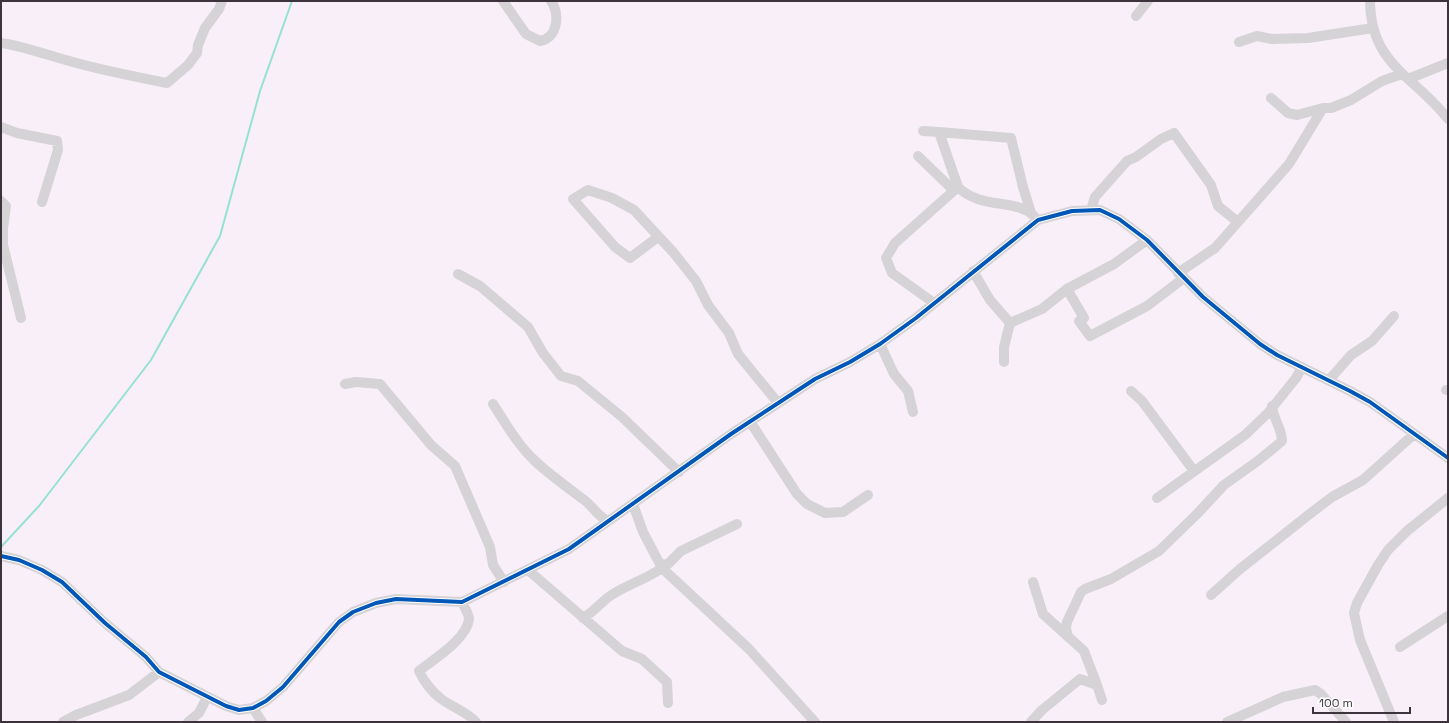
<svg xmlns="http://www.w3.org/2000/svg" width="1449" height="723" font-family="'Space Grotesk',sans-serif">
<rect width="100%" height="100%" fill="#f9eff9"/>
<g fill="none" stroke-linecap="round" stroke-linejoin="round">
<path stroke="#94e2cf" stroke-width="2" d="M1,547L39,506L151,360L220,236L260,91L292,1"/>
<path stroke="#d6d3d6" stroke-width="10" d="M503,1L526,34L540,41C558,38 560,14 551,1
M1370,1C1371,66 1414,75 1448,119
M1136,16L1148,1
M1239,42L1257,36L1272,39L1308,38L1373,28
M1,43C23,46 44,54 66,60C99,70 133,76 167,83L188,65L197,53L198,45L205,28L219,9L222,1
M1408,79L1448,63
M1271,98L1288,113L1297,115L1323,108H1331L1351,100L1382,81L1402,74
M1,127L17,133L57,141L58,150L42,202
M923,131L939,132L958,187L895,243L886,258L892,273L934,303
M939,132L1011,138L1023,187L1031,213
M918,156L950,187H958C981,210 1016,198 1034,216
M1,201L6,206L3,228V245L21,318
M1091,210L1095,197L1127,161L1136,157L1161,139L1174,133L1211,185L1218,206L1238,222L1215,248L1178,273
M1238,222L1289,164L1323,108
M658,237L630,258L615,247L573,199L588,190L612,198L634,210L673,252L696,281L708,305L729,333L738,354L778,403
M973,271L990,300L1010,323
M458,274L480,286L528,327L543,353L561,376L578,381L622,417L679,472
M1067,289L1084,318L1079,321L1090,336L1147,306L1184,278
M880,344L894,374L908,391L913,412
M1004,362V347L1010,323L1042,309L1067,289L1114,264L1147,240
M1329,380L1351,355L1372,341L1394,316
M345,384L356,382L380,384L431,445L455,466L490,547L493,565L504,582
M1446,390H1448
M1131,391L1142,401L1194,471
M493,404C506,424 518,445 535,461C550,475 567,487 583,499C593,506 597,516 608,521
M751,423L797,494L807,504L825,513L843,512L868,495
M1157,498L1245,435L1268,413L1296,378L1302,367
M633,504L643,532L662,568L749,649L815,722
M1,556L19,560L42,570L62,582L105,623L146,657L159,672L226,706L239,710L253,708L266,701L283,687L339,622L353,612L376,603L396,599L462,602L569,549L731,434L815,379L850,362L880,344L916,318L1038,220L1072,211L1100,210L1119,219L1147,240L1203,297L1260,344L1277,355L1350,391L1370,402L1448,458
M660,565L668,564L681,551L737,524
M528,570L622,651L642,659L667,682L668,703
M1033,582L1043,614L1084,651L1097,685
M1211,595L1240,569L1311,513L1332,497L1363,480L1413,435
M462,602C464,607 469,614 469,619C467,639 434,659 419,671C423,680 432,692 440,698C451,707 466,711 476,722
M583,618C594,612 600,603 610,596C626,585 645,580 662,568
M1068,637L1066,628L1067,622L1081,592L1085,589L1111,579L1159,551L1198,513L1224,485L1259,460L1282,441C1282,428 1273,419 1272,406
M1400,647L1448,616
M253,708L262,722
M63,722L76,715L129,695L159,672
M188,722L199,713L207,697
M1031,722L1042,710L1080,679L1097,685L1102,700
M1227,722L1283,697L1315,690L1321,694L1346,722
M1394,722L1360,640L1354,613L1357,603L1378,565L1388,550L1407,531L1448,498"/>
<defs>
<path id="cycleway" d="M1,556L19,560L42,570L62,582L105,623L146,657L159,672L226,706L239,710L253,708L266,701L283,687L339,622L353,612L376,603L396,599L462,602L569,549L731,434L815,379L850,362L880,344L916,318L1038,220L1072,211L1100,210L1119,219L1147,240L1203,297L1260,344L1277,355L1350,391L1370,402L1448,458"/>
</defs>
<use href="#cycleway" stroke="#fff" stroke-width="6"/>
<use href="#cycleway" stroke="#0057b8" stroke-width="4"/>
</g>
<rect width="1449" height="723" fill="none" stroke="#3c333c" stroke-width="4"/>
<path d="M1313 707v6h97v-6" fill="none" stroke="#3c333c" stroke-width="2"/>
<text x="1319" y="707" font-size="12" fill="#3c333c" stroke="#ffffff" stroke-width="3" paint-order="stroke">100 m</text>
</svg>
